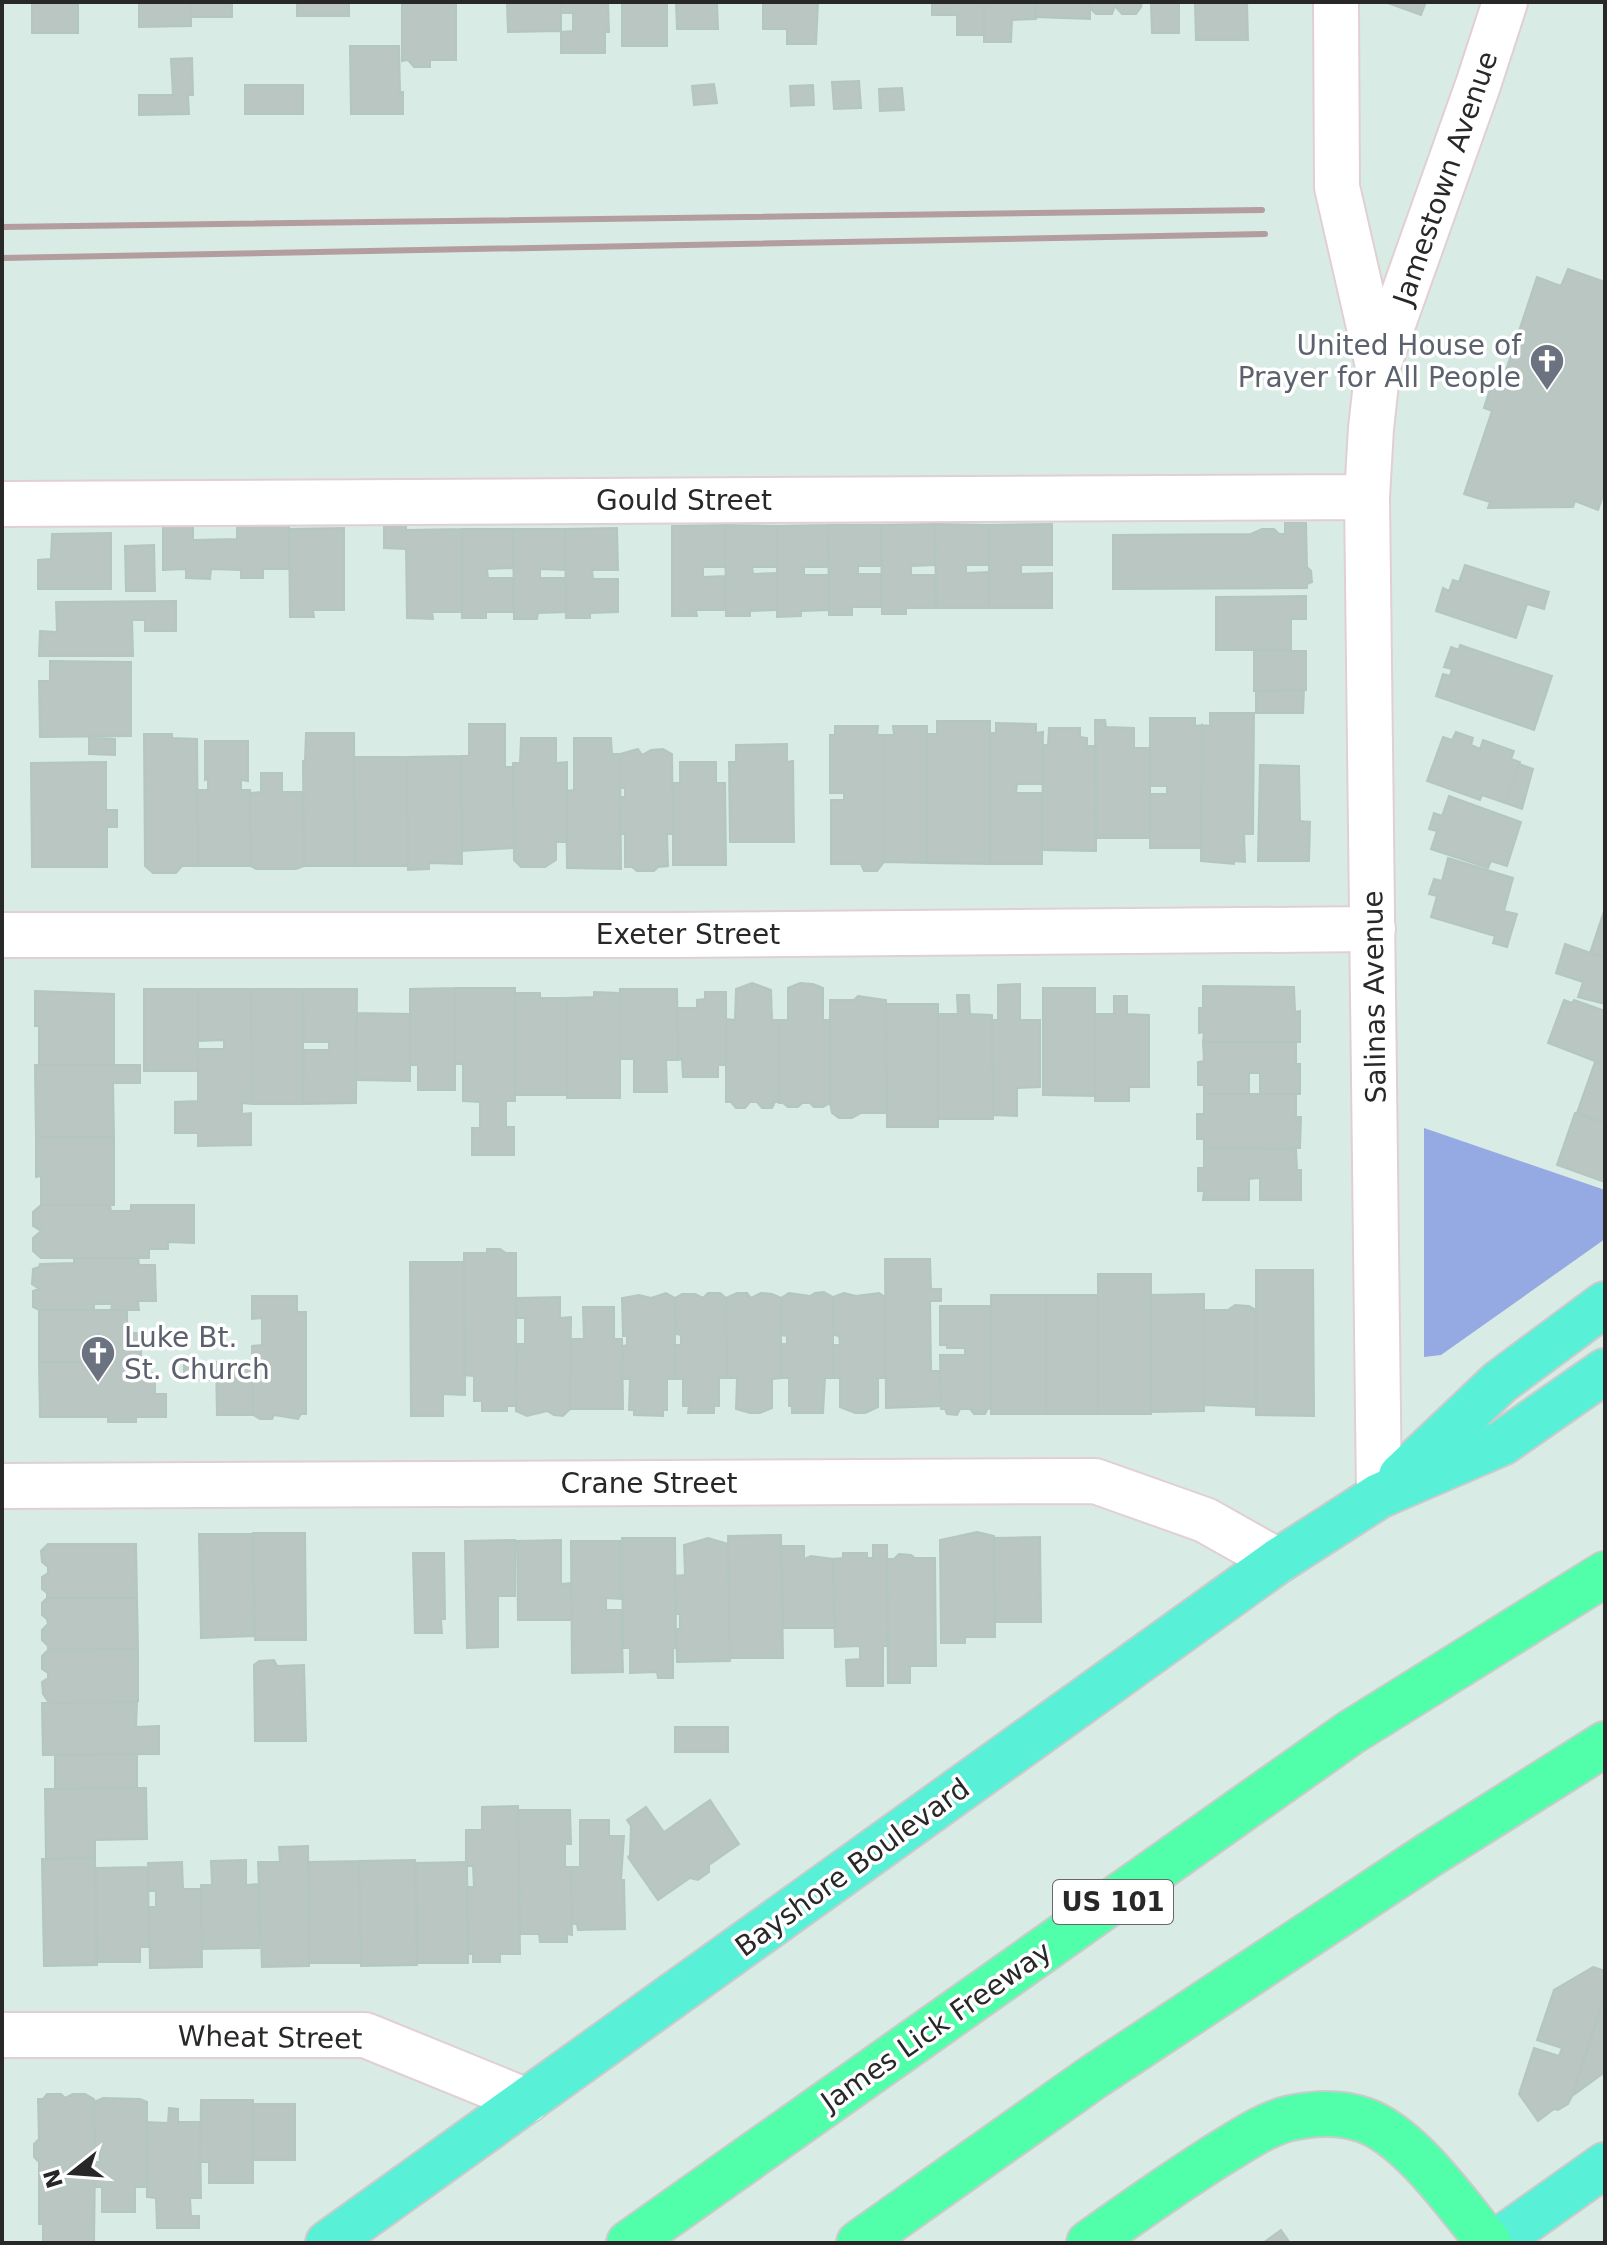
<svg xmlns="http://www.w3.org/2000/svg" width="1607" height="2245" font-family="'DejaVu Sans',sans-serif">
<rect width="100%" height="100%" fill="#d9ebe5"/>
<path fill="#95aae2" d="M1424,1128L1605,1190V1239L1441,1355L1424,1357Z"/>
<path fill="#b9c6c1" stroke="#b3c6c1" stroke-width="2" d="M32,2H78V33H32Z
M139,2H191V26L139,27Z
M191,2H232V17H191Z
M297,2H349V16H297Z
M402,2H456V60H430V67H414L408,60L402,61Z
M507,2H561V31L508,32Z
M561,2H608L609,32H605V53H561V32L573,31V13H561Z
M622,2H667V46H622Z
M676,2H717L718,29H677Z
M763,2H818L816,44H787V29H763Z
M932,2H984V35H957V15H932Z
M984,2H1035L1036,19L1012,20L1011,42H984Z
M1035,2H1090V19L1035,17Z
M1090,2H1142L1141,7L1136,14H1122L1115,6L1112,14H1096L1090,8Z
M1142,2H1179V33H1152L1151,3Z
M1195,2H1247L1248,40H1196Z
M1385,2H1426L1421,15Z
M350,46H399L400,92H403V114H351Z
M192,58L193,95H188L189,114L139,115V95H173L171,59Z
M859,81L861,108L834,109L832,82Z
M714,84L717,103L694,105L692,86Z
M245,85H303V114H245Z
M813,85L814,105L791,106L790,86Z
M902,88L904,110L880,111L879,89Z
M1568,269L1605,282V490L1598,510L1575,501L1573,507L1488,508L1490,502L1464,494L1492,411L1484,408L1495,373L1504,376L1537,277L1561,286Z
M1285,523H1306L1307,567L1311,571L1312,582L1307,584V588L1113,589V535L1251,534L1262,529H1274L1279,534H1285Z
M406,524V530L462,529V612H432L433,619L407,618L406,549L384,548V525Z
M935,524L989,525V565H966V573L989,572V608H936Z
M935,524V565L911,566V575H935L936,608H906V614H882L881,525Z
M1052,524V565H1021V574L1052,573V608H989V525Z
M163,525H193V540L237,539V525H289V569H263V578H241V570L211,569L210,579L186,578V569L163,570Z
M725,525V567H703V577L725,576V610H696L697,616H672V526Z
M725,525L777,526V567H752L753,574L777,573V610L750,611V616H726Z
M828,525L829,567H804V575H829V610L801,611V616L777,617V526Z
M828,525H881L882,566H858V574H881V607H852V615H829Z
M344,528V610H313L314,617H290L289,529Z
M617,528L618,570H592L593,579H618V612L590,613V618H566L565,529Z
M462,529H513V568L487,569L488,578H513V612H486V618H462Z
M513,529H565L566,570L540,569V578H566V612L538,613L537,619H514Z
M111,533V589H38V560L51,559L52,534Z
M154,545L155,591H126L125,546Z
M1465,565L1549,592L1544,609L1527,604L1516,638L1436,611L1443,588L1449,591L1453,580L1459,582Z
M1306,596V619H1291V650H1216V597Z
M176,601V631H145V620H132L133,656H39L40,631L57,632L56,602Z
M1460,645L1552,676L1534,730L1436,696L1443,674L1450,676L1452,669L1444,667L1451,647L1459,650Z
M1254,651H1306V690L1254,691Z
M50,661L131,662V736L40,737L39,681H50Z
M1304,690L1303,713H1256V691Z
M1210,713H1254L1253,834H1244L1245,862L1234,861V864L1201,861L1202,725L1210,726Z
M1150,718H1195V726L1202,725L1201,848H1150V794H1167V786H1150Z
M1095,720H1105L1106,727L1134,728V748H1150V838H1096Z
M937,721H990V864L927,863V734H937Z
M996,723L1036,724V733L1043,732L1042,784H1017L1016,793H1042V864H990V733H996Z
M469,724H505V767H513L514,848L462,851L461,756H469Z
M835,726H878L877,735H884V862L877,871H864L861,864H831V800H844V793H830V735H835Z
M893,726H927V863L884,862V735H894Z
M1049,728H1080V737L1087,738V746H1096V851L1042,850L1043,745H1048Z
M1456,732L1473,738L1471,745L1480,749L1483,740L1514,751L1511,759L1520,762L1505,803L1482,795L1480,800L1427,781L1443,737L1452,740Z
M306,733H354L355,866H304L303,761H305Z
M144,734H172V738L197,739L198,866H182L176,873H153L145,866Z
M89,738L115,739V755L89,754Z
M521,738H556V763L567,762V842H556V860L545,867H521L514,860L513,763H520Z
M574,738H611L612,754H620L621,869L567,868L566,791L574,790Z
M205,741H248V781L241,780V790H250L251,866H198L197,790H208V779L205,780Z
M787,744V762L793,761L794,842H730L729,762H736V745Z
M638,749L642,755L651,750L663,749L672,754L673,834H667L668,866L658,867L654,871H637L632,867H625V834H620V797H625V788H620V754Z
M461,756L462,864L429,863V869L408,870L407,757Z
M354,757H407L408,866H355Z
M106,762V810H117V827H107V867H32L31,763Z
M680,762H716V783H725L726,865H673V783H680Z
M1519,764L1533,769L1522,809L1505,803Z
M1260,765L1299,766L1300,821L1310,822L1309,861H1258Z
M261,773H282V792H303L304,866L296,869H256L251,866L250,793L261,792Z
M1449,796L1521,822L1507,866L1491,861L1488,868L1431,849L1437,831L1429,829L1434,813L1442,816Z
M1448,858L1513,878L1504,911L1517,914L1507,947L1493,943L1495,936L1431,917L1437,896L1429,894L1434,879L1442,881Z
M1605,908V958L1590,953Z
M1565,944L1605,958V1004L1578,997L1583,982L1556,973Z
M752,983L771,990L772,1020H779V1102H775L772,1108H762L757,1102H750L745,1108H736L731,1102H726V1019L735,1020L736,989Z
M800,983L813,984L823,988V1020H830V1103L823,1107H814L810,1103H802L798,1107H788L783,1103H779V1020H788V988Z
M1020,984V1020H1040V1087L1017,1088V1116L993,1115L992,1020H998V985Z
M1203,986L1294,987L1295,1012L1300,1011V1042H1203L1204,1032L1199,1033V1008H1203Z
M455,988H515V1101H506V1127H514V1155H472V1128H480V1102L463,1101V1064H455Z
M455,988V1090H418V1065H410V989Z
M1043,988H1095V1096L1043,1095Z
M144,989H198V1071H144Z
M198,989H251L252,1104L242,1103V1114L251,1113V1145L198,1146V1133H175V1102L198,1101V1049H224V1040L198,1041Z
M251,989H303V1104H252Z
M303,989H357L356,1103L303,1104L304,1050H329V1042H304Z
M620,989H677L678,1060H666L667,1092H634V1059H620Z
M35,991L114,994V1065H39V1026H35Z
M594,992L620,993V1098H567V998L594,997Z
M705,992H726V1065H718V1077H683L682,1059L678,1060L677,1008H697V1000L705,999Z
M515,993H540V998H567V1095H515Z
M957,995H969L970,1014L992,1015L993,1119H938V1014H958Z
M858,996L886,1000V1113H861L852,1118H839L832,1113L830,1103V1000H854Z
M1114,996H1127V1014L1149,1015V1087H1129V1101H1095V1014H1114Z
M1564,1000L1572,1003L1574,1000L1605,1011V1065L1548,1043Z
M886,1004H938V1127H887Z
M356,1013L410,1014V1081L356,1080Z
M1203,1042H1296V1064H1300V1094H1260V1073H1249V1094H1204V1085H1198V1062L1204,1061Z
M1595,1062L1605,1065V1123L1577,1113Z
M35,1065H140V1083H113L114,1137H36Z
M1204,1094H1296V1117H1301L1300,1148H1204V1139H1197V1114H1204Z
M1575,1113L1605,1123V1182L1557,1165Z
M36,1137H114V1205H41V1176L36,1177Z
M1204,1148L1296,1149L1297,1170H1301V1200H1260V1178L1249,1179V1200H1203L1204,1191H1198V1168H1204Z
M41,1205H110L111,1211H131V1205H194V1243L168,1242V1249H149V1258H41L33,1251V1238L41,1231L33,1226V1212Z
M487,1249H500L506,1253H516V1406H507V1411H482V1401H474V1376L464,1375V1253H487Z
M74,1258H138L139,1265H155L156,1301H138L139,1310H111L112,1304H94V1310H39L33,1307V1291L39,1289L32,1284L33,1269L39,1267L40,1264L74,1263Z
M885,1259H930L931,1289H941V1301H930L931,1371H940L941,1406L886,1408Z
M410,1262H464L465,1395L443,1394V1416H411Z
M1256,1270H1313L1314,1416L1256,1415Z
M1098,1274H1151V1414H1098Z
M824,1292L833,1297V1378H825L823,1413H792V1406H789V1378H781V1344H787V1336L781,1335V1298L789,1293L810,1296L815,1293Z
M666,1293L675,1298V1379H667V1410H663V1416L634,1415V1410H629L630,1379H622L623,1346L627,1345V1336H623L622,1298L639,1295L651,1298Z
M708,1293H720L726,1298L727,1378H719V1406H714V1413H688L689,1406H683V1379H675V1345H681V1335L676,1334L675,1298L682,1294H695L703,1298Z
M737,1293H747L751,1298L761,1293L772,1294L781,1298V1378L772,1379V1408L760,1413H750L736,1409L737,1378H727L726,1298Z
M844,1293L856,1296L879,1293L885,1297V1378H878V1407L865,1413H855L840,1407V1378H833V1345H840L839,1336L834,1335L833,1297Z
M1204,1294V1411L1151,1412L1150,1295Z
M991,1295H1046V1414H991Z
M1046,1295H1098V1414H1046Z
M252,1296H297V1312H306V1414H301L298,1419L274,1415L272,1419H260L253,1415L252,1346L262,1345V1318L252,1319Z
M560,1297V1318L571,1317L570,1409L563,1416L554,1415L547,1411L527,1416L516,1411L517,1344H525V1318H517L516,1298Z
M1235,1305L1249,1306L1256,1310V1407L1204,1405V1310H1228Z
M940,1306H991V1409L988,1408L985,1414H974L970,1409H960L957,1415L947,1414L945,1409H941L940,1355H965V1348H947V1345H940Z
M583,1307H614V1339H622L623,1409H570L571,1339H584Z
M39,1310H127V1333H141V1362H39Z
M39,1362H143L144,1374L155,1373V1394H166V1417H136V1422H108V1417H40Z
M216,1362H252L253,1415H217Z
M216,1364V1380H184V1365Z
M977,1532L994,1536L995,1637H965V1643H941L940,1540Z
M253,1533L254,1636L201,1638L199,1534Z
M253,1533H305L306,1640H255Z
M781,1535L783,1658H730L728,1536Z
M1040,1537L1041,1622H994V1538Z
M622,1538H675L676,1647L673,1648V1678H658L657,1672L630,1673V1648H623Z
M708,1538L728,1544L730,1658V1661L677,1662L676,1629H680V1614H676L675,1576L685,1575L684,1545Z
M515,1540V1596H498V1647L467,1648L465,1541Z
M561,1540V1584L571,1583L572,1620H518L517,1541Z
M571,1541H620L621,1599L606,1598V1610H621L623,1672L572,1673Z
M48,1544H136L137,1598H47V1593L42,1589V1577L48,1573V1567L42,1562L41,1551Z
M873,1545H887L888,1646H883V1686H847L846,1660L860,1659V1646L835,1647L833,1559L843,1558V1553H867V1558H873Z
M781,1546H804V1559L811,1556L833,1559L835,1628H783Z
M413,1553H444L445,1619H441L442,1633H415Z
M899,1554L911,1555L915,1558H935L936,1666H910V1683H888L887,1559H894Z
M47,1598H137L138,1649L48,1650V1646L42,1640V1630L48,1624L47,1619L42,1615V1603Z
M138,1649V1701L49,1703L43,1694L42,1682L48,1678V1673L42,1669V1656L48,1650Z
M274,1660L277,1666L304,1665L306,1741H255L254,1665L259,1661Z
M137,1702L136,1727L159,1726V1754L43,1755L42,1703Z
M675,1727H728V1752H675Z
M137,1754V1788H55V1755Z
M146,1788L147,1839L95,1840V1858L46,1859L45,1789Z
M710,1800L739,1844L709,1865V1872L698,1880L690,1878L658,1900L628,1857L630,1855L631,1826L627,1820L646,1807L664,1832Z
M518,1806L520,1954H500V1962H473V1954H467V1887H474L473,1866H466V1830H482V1807Z
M518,1810H570L571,1844H565V1867H571L572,1935L567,1934V1942H540L539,1934H520Z
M580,1820H609V1836H624L621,1880H624L625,1929L578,1930L577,1924H572L571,1867H580Z
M308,1846L309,1966L262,1967L258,1862H280L279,1847Z
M95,1858L97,1965L44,1966L42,1859Z
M246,1860V1885L258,1884L259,1948L202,1949L201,1885H212L211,1861Z
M415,1860L417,1965L361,1966L359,1861Z
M359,1861L361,1963H310L309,1862Z
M182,1862L183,1889H201L202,1967L150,1968L149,1907H156V1891H149L148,1863Z
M467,1862L468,1963H417L416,1863Z
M148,1867L149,1947H140V1962H96V1868Z
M1593,1967L1605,1971V1995L1572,2096L1568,2104L1558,2110L1554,2109L1538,2121L1519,2094L1534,2048L1559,2056L1562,2048L1537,2040L1554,1990Z
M1602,2005L1605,2006V2072L1572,2096Z
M47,2094H61L65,2098L73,2094H85L94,2099L95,2156L86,2155L85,2164H95L94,2243H43V2224H39V2162L34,2157V2144L39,2139L38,2099H43Z
M103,2098L140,2099L147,2102V2187H135V2212H102V2187H94V2162H100V2146H94V2102Z
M201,2100H253V2183H209V2162H200Z
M253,2104H295V2160H253Z
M169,2108L178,2109V2122H200L201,2198H190L191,2216H199V2228H157L156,2198L147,2197L146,2122L168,2123Z
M1281,2230L1290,2243H1263Z"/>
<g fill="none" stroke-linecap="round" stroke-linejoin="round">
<defs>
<path id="minor" d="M1336,2L1337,187L1378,366
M2,504L1367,497
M2,935H673L1373,929
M2,1486L1095,1481L1205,1520L1278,1561
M1379,1496L1367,497L1371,428L1378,366L1478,85L1505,2
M2,2035H365L527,2101"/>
<path id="major" d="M1401,1476L1500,1382L1605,1304
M328,2243L1278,1561L1379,1496L1502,1443L1605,1371
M1495,2243L1605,2165"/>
<path id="highway" d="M629,2243L1350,1733L1605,1574
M859,2243L1092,2078L1429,1855L1605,1744
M1089,2243C1134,2211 1179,2179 1226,2150C1246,2138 1268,2123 1291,2118C1314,2113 1341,2112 1364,2120C1410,2136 1458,2205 1489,2243"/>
</defs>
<use href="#minor" stroke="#e1cfd1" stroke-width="48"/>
<use href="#major" stroke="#cbcbcb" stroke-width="48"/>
<use href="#highway" stroke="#cbcbcb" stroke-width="48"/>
<use href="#minor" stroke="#fff" stroke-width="44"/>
<use href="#major" stroke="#59f0d8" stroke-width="44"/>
<use href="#highway" stroke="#51fea9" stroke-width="44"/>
<path stroke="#b39d9e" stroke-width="6" d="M2,227L1262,210
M2,258L1265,234"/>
</g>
<defs>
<symbol id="church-pin" viewBox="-11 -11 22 30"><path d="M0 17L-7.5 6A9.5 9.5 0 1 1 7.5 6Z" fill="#6b7280" stroke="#fff"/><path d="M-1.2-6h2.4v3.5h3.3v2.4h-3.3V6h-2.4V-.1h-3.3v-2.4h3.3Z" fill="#fff"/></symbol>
</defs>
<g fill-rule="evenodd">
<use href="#church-pin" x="1527" y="341" width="40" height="54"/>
<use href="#church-pin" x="78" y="1333" width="40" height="54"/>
</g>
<g text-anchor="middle" stroke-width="7" stroke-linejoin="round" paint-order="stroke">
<rect fill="#fff" stroke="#686868" stroke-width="2" x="1053" y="1880" width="120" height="44" rx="6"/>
<g font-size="26" font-weight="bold" fill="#282828">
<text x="1113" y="1911">US 101</text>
</g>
<g font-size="28" fill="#282828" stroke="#fff">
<text transform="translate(1445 178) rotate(-71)" y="10">Jamestown Avenue</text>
<text x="684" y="510">Gould Street</text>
<text x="688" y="944">Exeter Street</text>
<text transform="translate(1374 997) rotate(-91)" y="10">Salinas Avenue</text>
<text x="649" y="1493">Crane Street</text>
<text transform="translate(852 1867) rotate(-36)" y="10">Bayshore Boulevard</text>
<text transform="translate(936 2026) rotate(-35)" y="10">James Lick Freeway</text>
<text transform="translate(270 2037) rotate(1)" y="10">Wheat Street</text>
</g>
<g font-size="28" fill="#5b616d" stroke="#fff" text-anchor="end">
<text x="1521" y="355">United House of<tspan x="1521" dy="32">Prayer for All People</tspan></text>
<text x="124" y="1347" text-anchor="start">Luke Bt.<tspan x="124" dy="32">St. Church</tspan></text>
</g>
</g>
<rect width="1607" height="2245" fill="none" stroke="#282828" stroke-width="8"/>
<g transform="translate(72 2173) rotate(253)" stroke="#ffffff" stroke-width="6" paint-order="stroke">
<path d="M0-6L14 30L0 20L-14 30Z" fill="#282828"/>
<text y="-12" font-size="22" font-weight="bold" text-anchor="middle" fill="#282828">N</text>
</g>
</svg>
